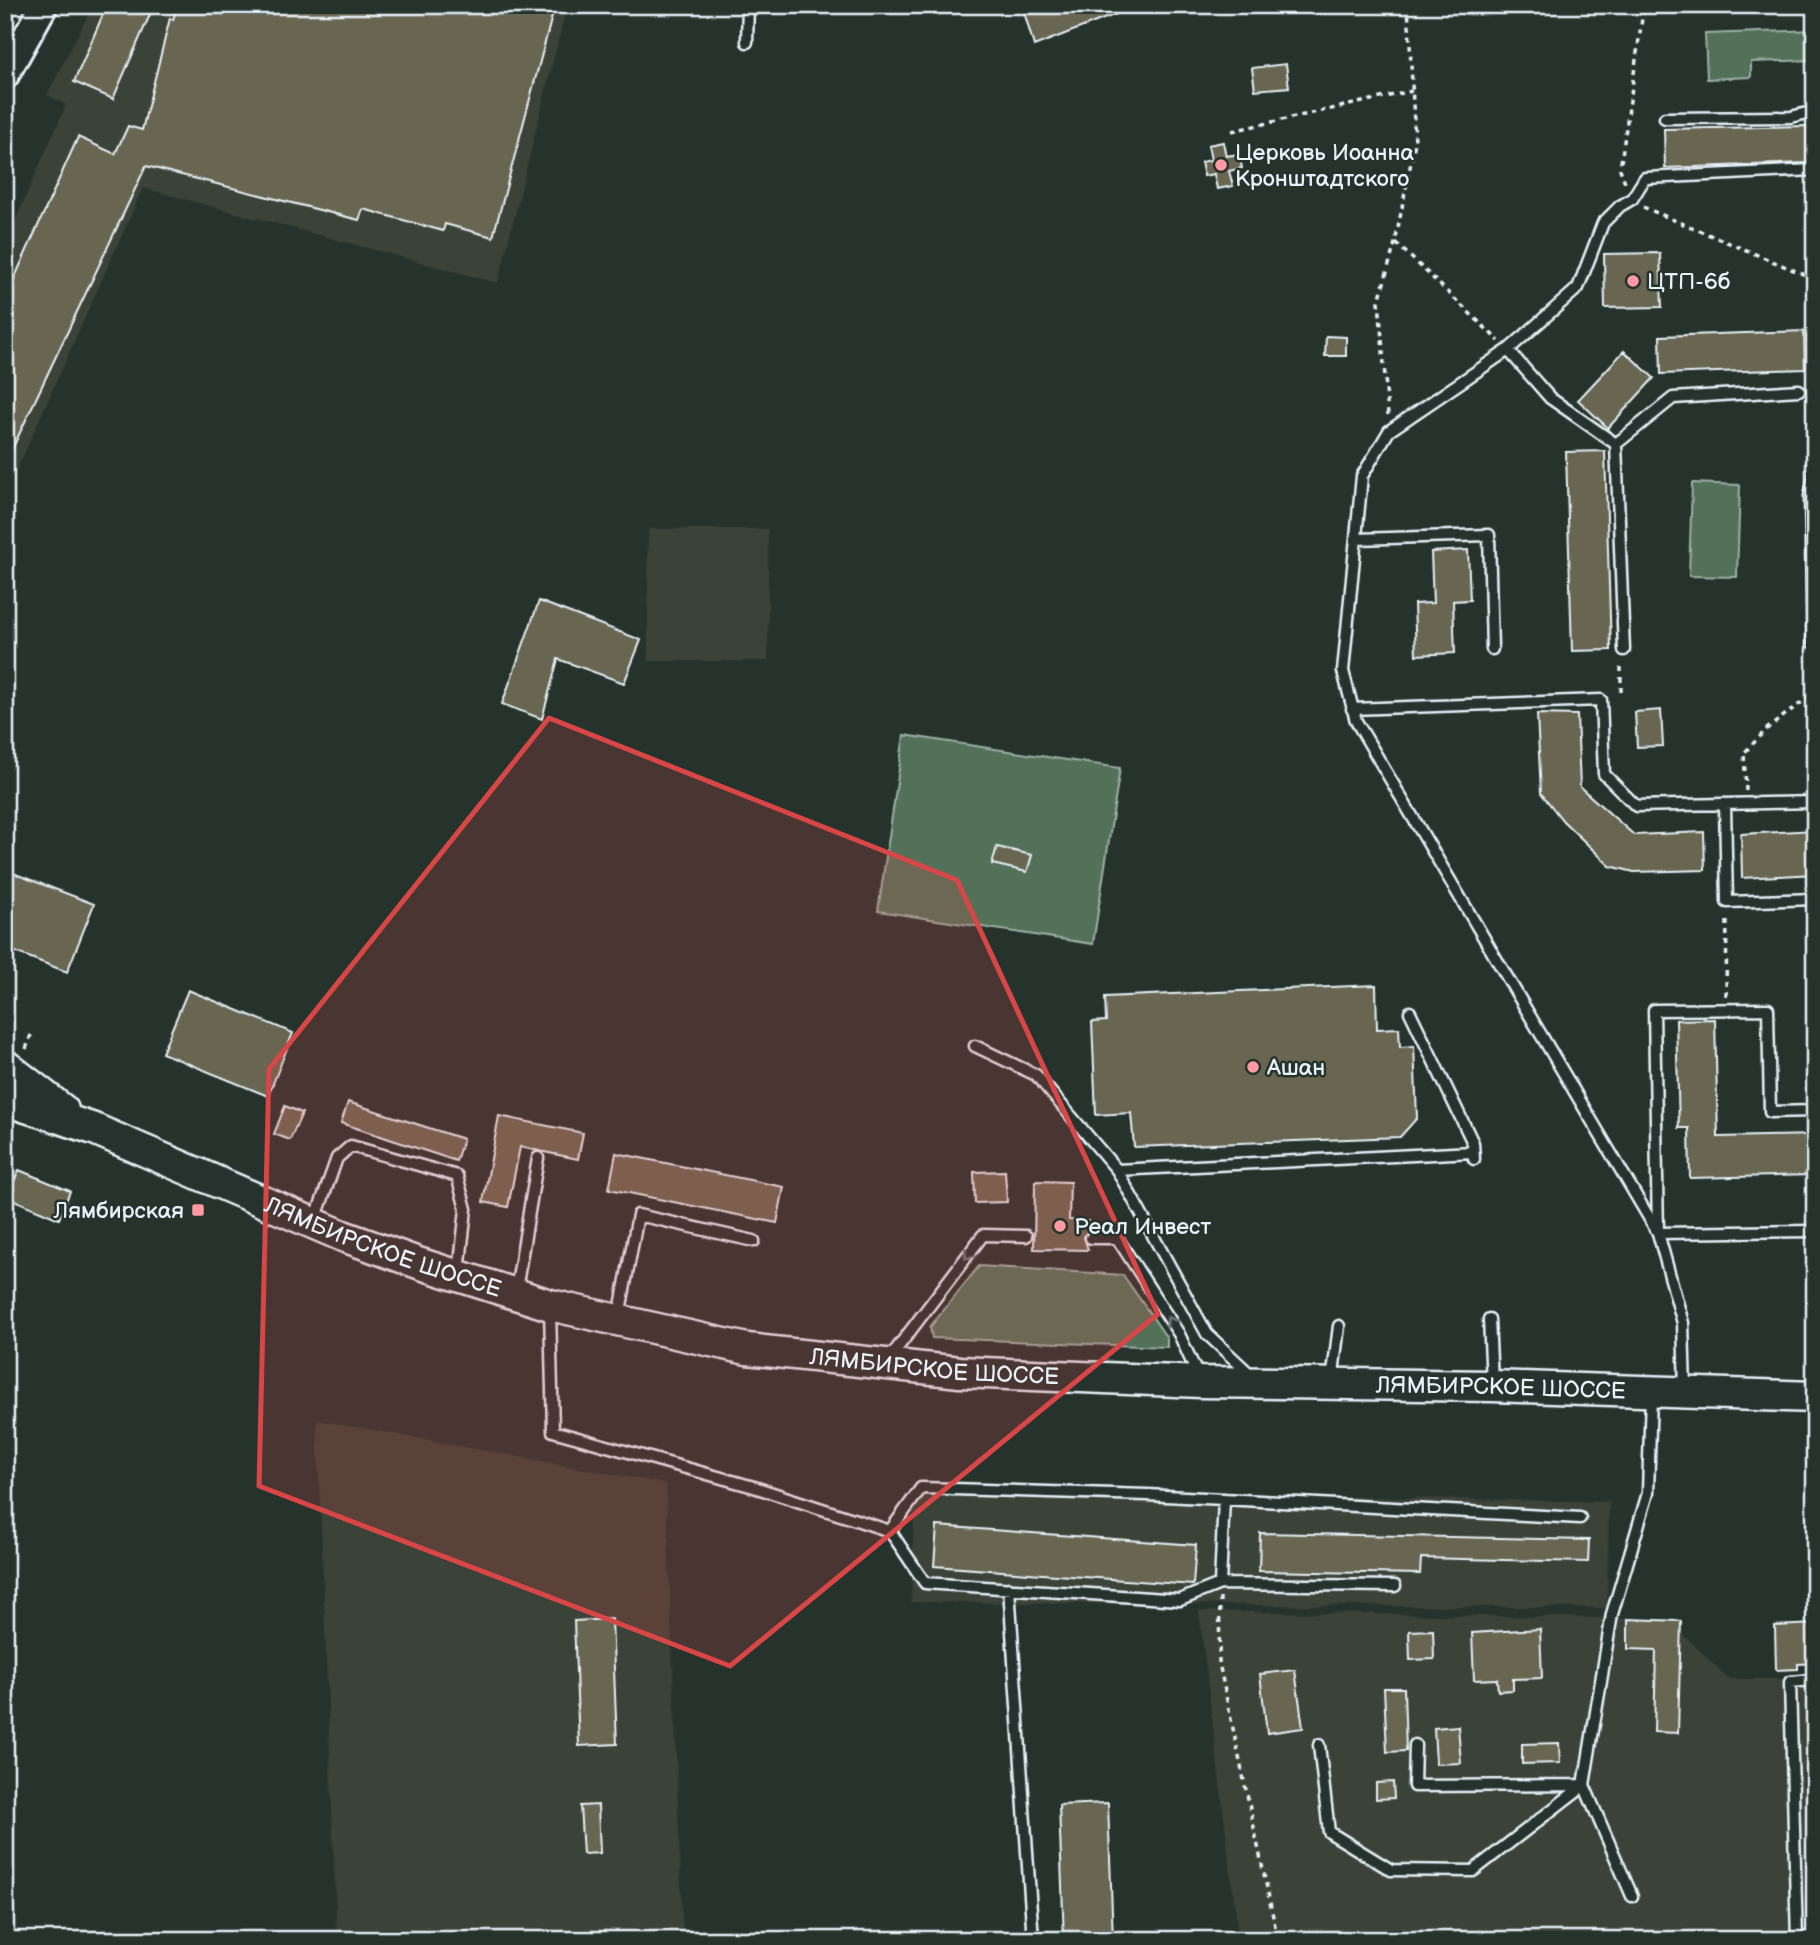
<svg xmlns="http://www.w3.org/2000/svg" width="1820" height="1945" font-family="'Balsamiq Sans',sans-serif">
<rect width="100%" height="100%" fill="#26332d"/>
<filter id="ink" filterUnits="userSpaceOnUse"><feTurbulence type="fractalNoise" baseFrequency=".0143" numOctaves="2"/><feDisplacementMap in="SourceGraphic" scale="14" xChannelSelector="R" yChannelSelector="G"/><feConvolveMatrix kernelMatrix="1 2 1 2 8 2 1 2 1" color-interpolation-filters="sRGB"/></filter>
<g filter="url(#ink)">
<path fill="#3a4238" d="M93,5H567L498,283L143,188L5,496V243L66,105L47,95Z
M648,529H768V661H648Z
M317,1420L666,1484L683,1940H337Z
M915,1488L1609,1502L1607,1608L911,1602Z
M1199,1611L1667,1619L1729,1679H1815V1940H1239Z"/>
<path fill="#527159" stroke="#9db1a8" stroke-width="2" d="M1815,30V60L1751,62V77L1707,79L1705,34Z
M1692,483L1740,485L1737,577L1689,576Z
M904,735L1120,768L1093,944L878,911Z
M979,1266L1123,1275L1167,1338V1347L932,1338L930,1327Z"/>
<path fill="#676651" stroke="#e8f1f8" stroke-width="2" d="M107,5H140L152,10L113,99L74,82Z
M177,5H555L493,237L445,224L443,231L363,209L359,220L146,166L5,464V299L78,137L115,154L128,126L142,130L170,18L173,20Z
M1022,5H1137V6L1034,46Z
M1286,64L1289,87L1255,90L1252,68Z
M1807,126L1808,163L1665,168L1664,129Z
M1223,142L1226,156L1239,154L1242,168L1229,171L1233,186L1217,189L1214,174L1204,176L1201,162L1211,160L1208,145Z
M1660,253L1662,307L1605,308L1604,254Z
M1804,331L1805,369L1661,374L1660,336Z
M1326,336L1346,337V356H1325Z
M1624,351L1654,378L1608,428L1578,400Z
M1605,451L1611,650L1572,651L1566,452Z
M1468,550L1470,600L1453,601L1455,653L1416,655L1414,604L1433,603L1431,552Z
M539,601L641,640L624,683L558,659L542,719L502,704Z
M1661,710L1663,746L1637,747L1635,712Z
M1537,714L1577,715L1580,787L1634,835L1704,832L1705,870L1634,872L1610,866L1563,821L1541,793Z
M1815,830V874L1742,878L1741,834Z
M997,847L1032,855L1027,872L992,864Z
M5,870L94,904L67,972L5,948Z
M1376,985L1377,1029L1399,1028L1400,1047L1414,1046L1417,1118L1400,1137L1134,1147L1131,1113L1096,1115L1092,1022L1106,1021L1105,997Z
M188,990L293,1033L268,1096L162,1053Z
M1715,1019L1718,1137L1815,1135V1175L1690,1178L1689,1128H1679L1676,1020Z
M348,1102L463,1139L456,1161L341,1123Z
M285,1106L302,1113L290,1140L274,1134Z
M499,1116L583,1133L578,1159L520,1147L508,1207L483,1202Z
M616,1153L784,1187L777,1223L609,1189Z
M19,1170L70,1191L59,1219L7,1197Z
M1005,1171L1007,1202L975,1203L974,1172Z
M1035,1181L1070,1182L1069,1220L1088,1221V1231L1084,1237L1088,1250L1034,1249Z
M937,1526L1196,1545L1193,1585L934,1566Z
M1260,1533L1589,1540L1588,1562L1421,1558L1420,1574L1259,1571Z
M612,1619L617,1744L579,1746L574,1621Z
M1628,1619L1681,1621L1678,1733L1654,1732L1656,1650L1628,1649Z
M1815,1624V1663L1798,1664V1669L1776,1670L1775,1626Z
M1540,1629L1542,1678L1513,1679V1690L1498,1691L1497,1679L1474,1680L1472,1633Z
M1433,1630L1434,1659L1410,1660L1409,1631Z
M1295,1670L1303,1728L1267,1733L1260,1674Z
M1384,1688H1404L1406,1751L1387,1752Z
M1458,1726L1461,1763L1436,1764L1434,1728Z
M1559,1743L1560,1763L1522,1764V1744Z
M1393,1782L1394,1798L1376,1799V1783Z
M1108,1803L1113,1940H1064L1059,1805Z
M598,1805L600,1853L583,1854L580,1806Z"/>
<g fill="none" stroke-linecap="round" stroke-linejoin="round">
<defs>
<path id="lane" d="M747,42L748,5
M1665,118L1791,117L1815,111
M1508,350L1578,288L1603,223L1620,206L1632,199L1645,178L1815,170
M1616,444L1624,650
M1356,539L1489,535L1492,649
M1813,643L1810,496L1815,472
M1352,709L1601,700L1604,774L1636,806L1815,802
M1725,805L1727,902L1815,899
M1410,1012L1473,1143L1474,1159
M975,1046L1036,1075L1117,1170L1207,1334L1252,1376
M1815,1111L1770,1112L1768,1009L1654,1010L1658,1233L1815,1231
M1117,1170L1473,1152
M315,1220L337,1158L351,1146L457,1176L466,1209L459,1272
M1091,1238H1117L1179,1334L1199,1378
M516,1290L538,1158
M550,1309L553,1431L754,1487L890,1531L925,1583L1180,1600L1220,1584L1395,1586
M619,1317L638,1215L754,1241
M1489,1319L1492,1382
M889,1359L983,1235L1026,1236
M1332,1381L1339,1326
M1685,1390L1683,1323L1658,1233L1356,721L1343,671L1362,476L1389,431L1508,350L1550,398L1616,444L1673,398L1799,390
M890,1531L921,1488L1147,1495L1580,1518
M1220,1584L1224,1499
M1009,1588L1033,1940
M1319,1745L1329,1832L1391,1870L1473,1871L1584,1785
M1415,1745L1414,1786L1584,1785
M1632,1896L1584,1785L1612,1614L1648,1493L1651,1394
M1797,1940L1790,1682L1815,1680"/>
<path id="secondary" d="M5,17L12,5
M5,75L44,5"/>
<g id="primary">
<path d="M5,1065L63,1110"/>
<path id="s1" d="M5,1100L94,1129L343,1236L421,1264L550,1305L747,1349L960,1372L1201,1382L1492,1386L1815,1397"/>
</g>
</defs>
<use href="#lane" stroke="#e8f1f8" stroke-width="15"/>
<use href="#secondary" stroke="#e8f1f8" stroke-width="32"/>
<use href="#primary" stroke="#e8f1f8" stroke-width="35"/>
<path stroke="#e8f1f8" stroke-width="3.5" stroke-dasharray="5 5" stroke-linecap="butt" d="M1232,131L1412,91
M1625,182L1620,169L1644,5
M1643,207L1815,279
M1396,243L1499,341
M1808,381L1815,375
M1388,415L1379,301L1395,243L1415,142L1408,5
M1621,667V695
M1746,791L1744,753L1768,728L1815,692
M1726,996L1727,917
M26,1049L32,1032
M1220,1598L1219,1663L1278,1940"/>
<use href="#lane" stroke="#26332d" stroke-width="10"/>
<use href="#secondary" stroke="#26332d" stroke-width="26"/>
<use href="#primary" stroke="#26332d" stroke-width="30"/>
</g>
<defs><path id="oneway-chevron" d="M-2-3.5L2.5 0L-2 3.5" fill="none" stroke-width="1.6" stroke-linecap="round" stroke-linejoin="round" transform="scale(1.75)"/></defs>
<g stroke="#6a7674">
<use href="#oneway-chevron" transform="translate(968 1255) rotate(127)"/>
<use href="#oneway-chevron" transform="translate(1170 1321) rotate(-123)"/>
</g>
</g>
<path fill="#d94647" fill-opacity="0.2" stroke="#d94647" stroke-width="5" stroke-linejoin="round" d="M549,718L957,880L1158,1314L730,1666L259,1486L269,1069Z"/>
<g fill="#ff9aa2" stroke="#26332d" stroke-width="2.5">
<circle cx="1221" cy="165" r="7"/>
<circle cx="1633" cy="281" r="7"/>
<circle cx="1253" cy="1067" r="7"/>
<rect x="191" y="1203" width="14" height="14" rx="3.5"/>
<circle cx="1060" cy="1226" r="7"/>
</g>
<g text-anchor="middle" stroke-width="5" stroke-linejoin="round" paint-order="stroke">
<g font-size="23" fill="#e8f1f8" stroke="#26332d" text-anchor="start">
<text x="1235" y="160">Церковь Иоанна<tspan x="1235" dy="26">Кронштадтского</tspan></text>
<text x="1647" y="289">ЦТП-6б</text>
<text x="1267" y="1075">Ашан</text>
<text x="184" y="1218" text-anchor="end">Лямбирская</text>
<text x="1074" y="1234">Реал Инвест</text>
</g>
<g font-size="23" fill="#e8f1f8" stroke="#26332d">
<text dy="8" stroke="none"><textPath href="#s1" startOffset="406">ЛЯМБИРСКОЕ ШОССЕ</textPath></text>
<text dy="8" stroke="none"><textPath href="#s1" startOffset="973">ЛЯМБИРСКОЕ ШОССЕ</textPath></text>
<text dy="8" stroke="none"><textPath href="#s1" startOffset="1540">ЛЯМБИРСКОЕ ШОССЕ</textPath></text>
</g>
</g>
<rect width="1820" height="1945" fill="none" stroke="#26332d" stroke-width="28"/>
<rect x="14" y="14" width="1792" height="1917" fill="none" stroke="#e8f1f8" stroke-width="2.5" filter="url(#ink)"/>
</svg>
